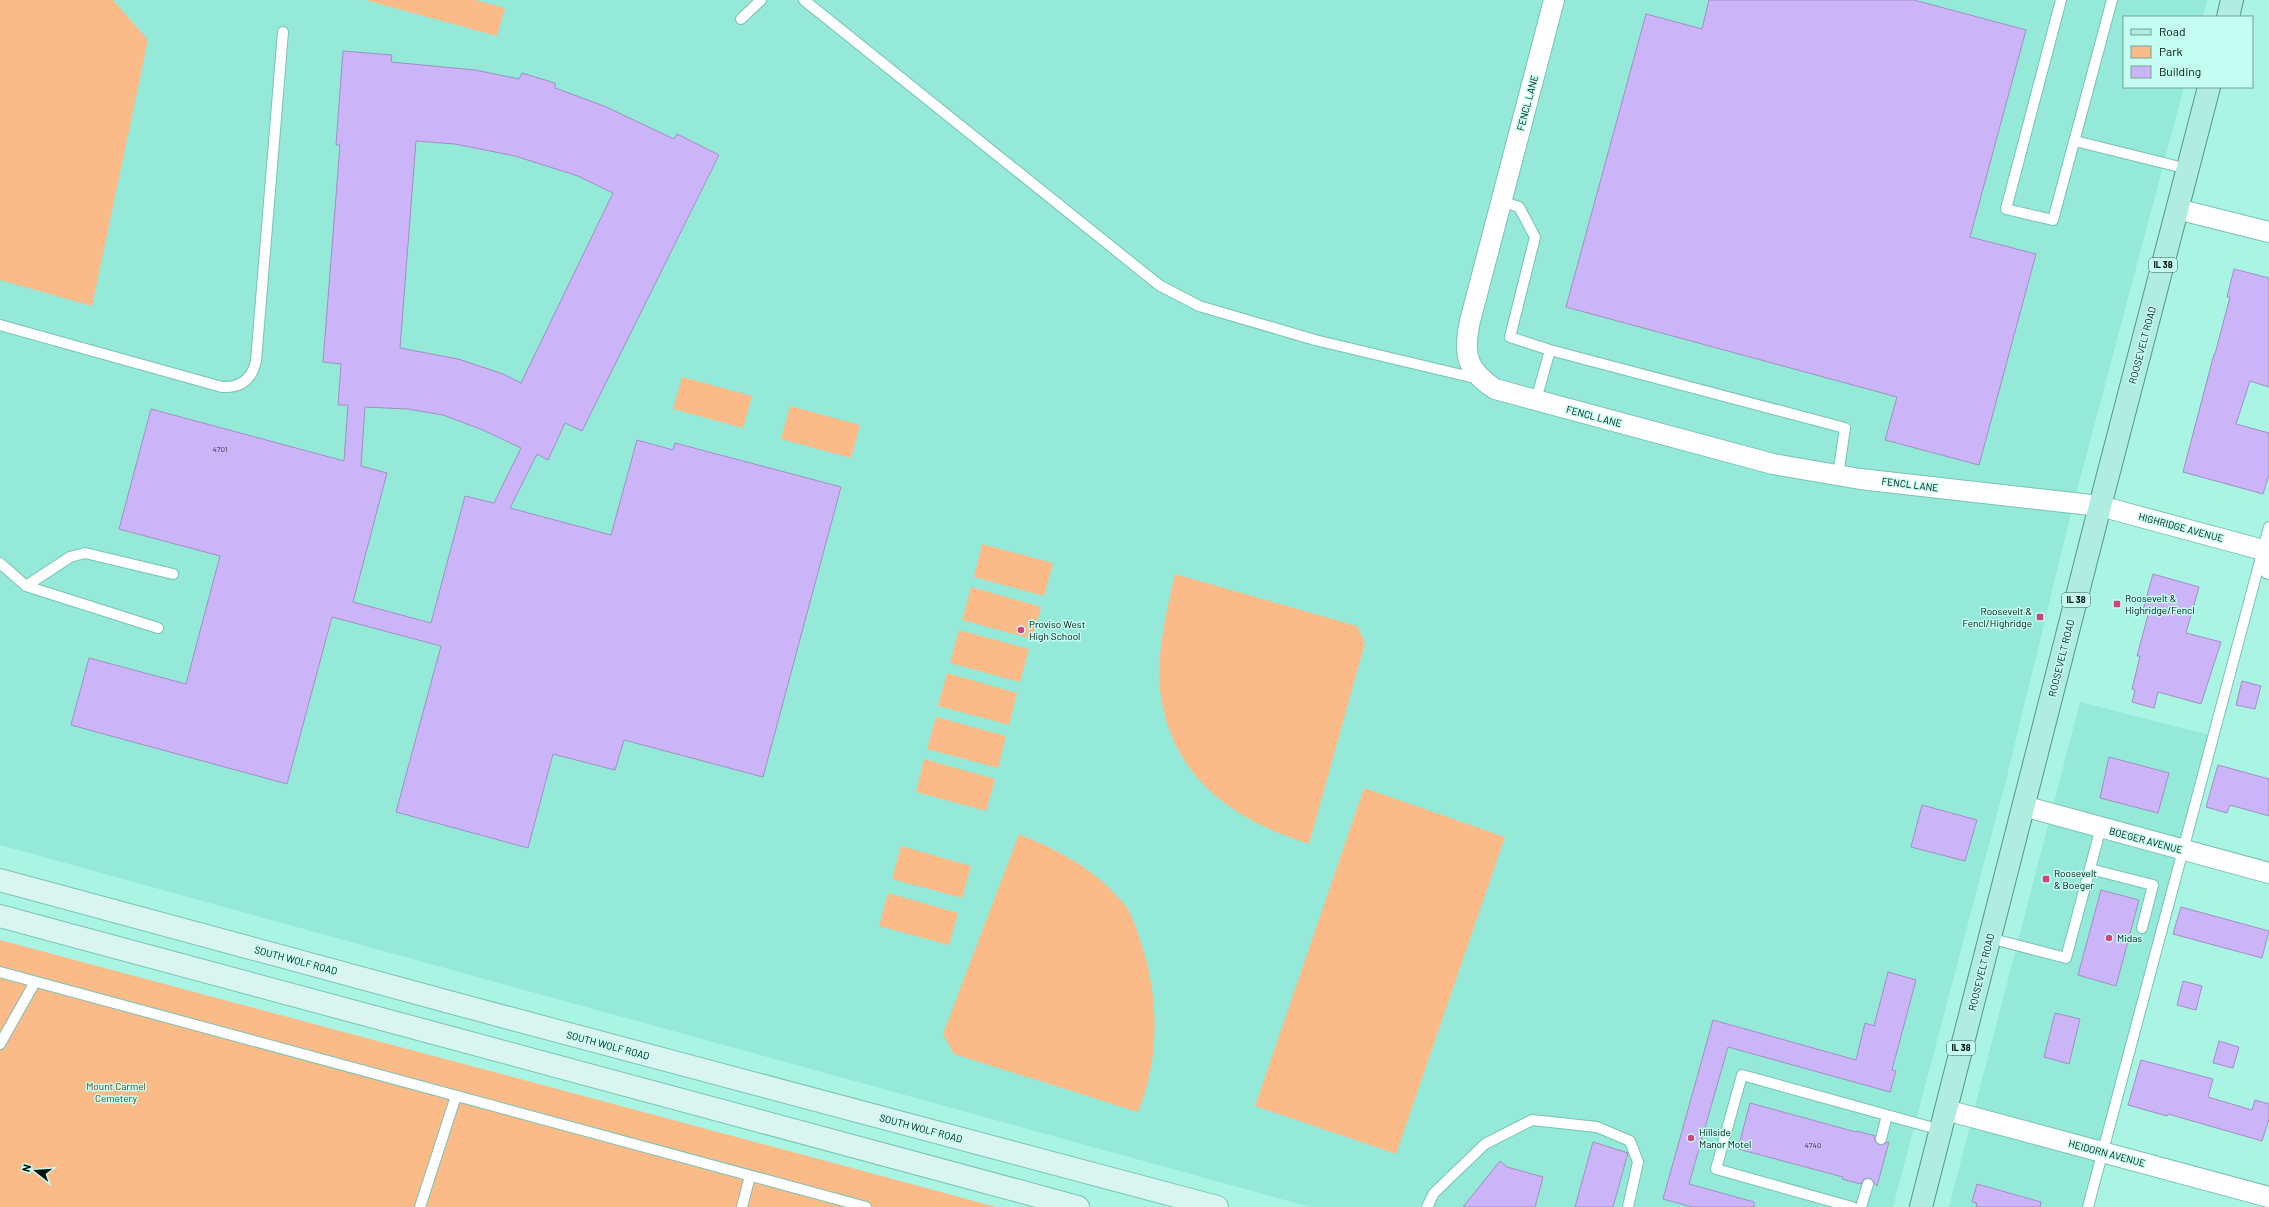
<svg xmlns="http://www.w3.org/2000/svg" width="2269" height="1207" font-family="Barlow,sans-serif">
<rect width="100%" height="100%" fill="#aaf4e4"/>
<path fill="#94e9d8" d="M0,0H2207L2203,17H2124V87H2184L2071,513L2007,776L1893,1207H1310L0,845Z
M2080,702L2217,737L2093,1207H1949Z"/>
<path fill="#fabb88" d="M0,0H113L148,40L92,306L0,280Z
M365,0H475L505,8L497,36Z
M682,377L752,396L743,428L673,409Z
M790,406L860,425L851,458L781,439Z
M982,544L1053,563L1044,596L974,577Z
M1175,574L1357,626L1365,643L1309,844C1237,821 1177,782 1162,703C1154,662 1166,614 1175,574Z
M971,587L1041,607L1032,639L962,620Z
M959,630L1029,649L1020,682L950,663Z
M947,673L1017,693L1009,725L938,706Z
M936,717L1006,736L998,768L927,749Z
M924,759L995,779L986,811L916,792Z
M1364,788L1505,837L1396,1154L1255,1106Z
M1019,834C1060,851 1095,869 1124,904C1131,913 1136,927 1139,937C1159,993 1161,1056 1138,1112L954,1054L943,1034Z
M901,846L971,866L962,898L892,879Z
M888,893L958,913L949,945L879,926Z
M0,940C332,1029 664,1117 996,1207H0Z"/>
<path fill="#cbb5f8" stroke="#a18fc3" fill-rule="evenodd" d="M1709,0H1914L2026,30L1970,237L2036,254L1979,465L1885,440L1897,397L1566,307L1646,14L1702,29Z
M343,51L392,55L391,62L475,70L519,79L522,73L555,83V88L604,106L674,139L677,134L719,155L582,431L565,423L548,460L537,454L510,508L611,535L637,440L673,450L675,443L841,487L763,777L624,740L615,770L553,754L528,848L396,812L441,646L332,617L287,784L71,725L89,658L186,684L220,556L119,529L151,409L344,461L348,405H338L341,364L323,362L340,145H336ZM416,141L455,144L515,156L578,176L613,193L521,383L503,374L458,359L400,348ZM365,407L408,409L443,415L483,430L521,448L494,503L465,496L431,623L353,602L387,473L361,466Z
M2234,269L2269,278V387L2250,381L2236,424L2269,433V475L2263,494L2183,472L2214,354H2215L2230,297H2227Z
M2153,574L2199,587L2186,633L2221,642L2201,704L2158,692L2154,708L2132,702L2135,690L2132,689L2140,656H2137L2148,615L2142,613Z
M2242,681L2261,686L2255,709L2236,705Z
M2109,757L2169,773L2158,813L2100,798Z
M2218,765L2269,779V816L2230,805L2227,813L2206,807Z
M1922,805L1977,820L1965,861L1911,847Z
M2101,890L2139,900L2116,986L2078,975Z
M2181,907L2269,931L2262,958L2173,934Z
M1888,972L1916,980L1892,1070L1896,1071L1890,1092L1728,1047L1689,1184L1754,1202V1207H1692L1663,1199L1713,1020L1856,1060L1865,1023L1874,1026Z
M2183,981L2202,986L2196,1010L2177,1005Z
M2055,1013L2080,1019L2069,1064L2044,1057Z
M2219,1041L2239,1047L2233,1068L2213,1063Z
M2141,1060L2213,1079L2208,1097L2252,1110L2255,1100L2269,1104V1119L2262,1141L2168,1114L2167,1116L2128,1105Z
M1750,1103L1856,1132L1857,1131L1875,1136V1141L1879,1145L1889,1142L1877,1186L1870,1178L1864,1179L1861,1184L1842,1179L1843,1177L1738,1149Z
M1593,1142L1628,1153L1613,1207H1575Z
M1500,1161L1507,1167L1543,1177L1535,1207H1463Z
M1977,1184L2041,1202L2040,1207H1976L1977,1203L1972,1202Z"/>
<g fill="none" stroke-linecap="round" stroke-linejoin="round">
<defs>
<path id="lane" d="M804,0L1159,285L1199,306L1315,340L1479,379
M2061,0L2006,209L2053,220L2112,0
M741,19L761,0
M2075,141L2188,169
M1501,201L1519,207L1535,237L1510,337L1550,350
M0,325L222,387C241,388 252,379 256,361L283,32
M1536,400L1550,350L1845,428L1838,475
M0,563L26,586L158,628
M26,586L70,557L85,553L173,574
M2090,869L2153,885L2142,928
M1989,938L2066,958L2101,827
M0,972L866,1207
M0,1044L35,982
M1881,1139L1887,1115
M420,1207L456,1096
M742,1207L750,1176
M1427,1207L1434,1193L1485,1144L1532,1120L1597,1127L1630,1141L1638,1162L1628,1207
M1852,1207L1716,1169L1742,1075L1941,1130
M1861,1207L1868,1184
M2088,1207L2269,527"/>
<path id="street" d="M1554,0L1470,321C1463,354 1466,370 1495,389L1773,464L1860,479L2100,506L2263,550L2269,546
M2177,209L2269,232
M2263,550L2269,569
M2023,806L2269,873
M1946,1110L2269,1197"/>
<path id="secondary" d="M0,880L479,1010L1217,1207
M0,916L1078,1207"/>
<path id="primary" d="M2228,17L2232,0
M1921,1207L2100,506L2209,87"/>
</defs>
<use href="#lane" stroke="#79c3b4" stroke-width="12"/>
<use href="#street" stroke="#79c3b4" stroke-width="22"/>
<use href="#secondary" stroke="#79c3b4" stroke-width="24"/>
<use href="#primary" stroke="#51988a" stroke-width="24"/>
<use href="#lane" stroke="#fff" stroke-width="10"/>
<use href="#street" stroke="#fff" stroke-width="20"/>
<use href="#secondary" stroke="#d8f5f0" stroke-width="22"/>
<use href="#primary" stroke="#b1ece0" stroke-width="22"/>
</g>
<g fill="#ce447b" stroke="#c4fef1" stroke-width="1.5">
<rect x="2113" y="600" width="8" height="8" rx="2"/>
<rect x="2036" y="613" width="8" height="8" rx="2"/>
<circle cx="1021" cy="630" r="4"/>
<rect x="2042" y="875" width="8" height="8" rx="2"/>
<circle cx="2109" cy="938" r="4"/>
<circle cx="1691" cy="1138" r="4"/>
</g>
<g text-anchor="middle" stroke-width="3" stroke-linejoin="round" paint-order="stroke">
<g font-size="8" fill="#333c49">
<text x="220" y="452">4701</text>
<text x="1813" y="1148">4740</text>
</g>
<g fill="#c4fef1" stroke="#3b5a53" stroke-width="1">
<rect x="2149" y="258" width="28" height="14" rx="3"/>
<rect x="2062" y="593" width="28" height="14" rx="3"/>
<rect x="1947" y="1041" width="28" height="14" rx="3"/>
</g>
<g font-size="9" font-weight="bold" fill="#00130f">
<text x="2163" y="268">IL 38</text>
<text x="2076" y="603">IL 38</text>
<text x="1961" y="1051">IL 38</text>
</g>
<g font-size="10" fill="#00130f" stroke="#c4fef1">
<text transform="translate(1527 103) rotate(-75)" y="4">FENCL LANE</text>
<text transform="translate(2142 345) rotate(-75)" y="4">ROOSEVELT ROAD</text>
<text transform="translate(1594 416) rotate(15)" y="4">FENCL LANE</text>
<text transform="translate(1910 484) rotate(7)" y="4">FENCL LANE</text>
<text transform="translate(2181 527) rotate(15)" y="4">HIGHRIDGE AVENUE</text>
<text transform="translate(2061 658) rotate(-76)" y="4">ROOSEVELT ROAD</text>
<text transform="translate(2146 840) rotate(15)" y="4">BOEGER AVENUE</text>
<text transform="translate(296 960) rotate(15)" y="4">SOUTH WOLF ROAD</text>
<text transform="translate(1981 972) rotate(-76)" y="4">ROOSEVELT ROAD</text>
<text transform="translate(608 1045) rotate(15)" y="4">SOUTH WOLF ROAD</text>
<text transform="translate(921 1128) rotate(15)" y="4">SOUTH WOLF ROAD</text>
<text transform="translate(2107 1153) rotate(15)" y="4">HEIDORN AVENUE</text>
</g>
<g font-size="10" fill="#00130f" stroke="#c4fef1" text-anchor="start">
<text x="2125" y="602">Roosevelt &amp;<tspan x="2125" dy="12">Highridge/Fencl</tspan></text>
<text x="2032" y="615" text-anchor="end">Roosevelt &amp;<tspan x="2032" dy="12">Fencl/Highridge</tspan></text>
<text x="1029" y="628">Proviso West<tspan x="1029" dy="12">High School</tspan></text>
<text x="2054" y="877">Roosevelt<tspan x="2054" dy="12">&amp; Boeger</tspan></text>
<text x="2117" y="942">Midas</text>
<text x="1699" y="1136">Hillside<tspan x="1699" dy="12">Manor Motel</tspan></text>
</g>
<g font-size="10" fill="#623a15" stroke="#c4fef1">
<text x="116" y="1090">Mount Carmel<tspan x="116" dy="12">Cemetery</tspan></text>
</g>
</g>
<rect x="2123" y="16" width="130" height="72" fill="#c4fef1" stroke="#76a097"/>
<rect x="2131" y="29" width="20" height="6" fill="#b1ece0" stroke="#76a097"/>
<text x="2159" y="36" font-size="12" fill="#00130f">Road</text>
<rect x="2131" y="46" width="20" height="12" fill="#fabb88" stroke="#76a097"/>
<text x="2159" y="56" font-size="12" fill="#00130f">Park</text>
<rect x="2131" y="66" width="20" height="12" fill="#cbb5f8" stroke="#76a097"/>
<text x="2159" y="76" font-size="12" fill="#00130f">Building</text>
<g transform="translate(36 1171) rotate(287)" stroke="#c4fef1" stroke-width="3" paint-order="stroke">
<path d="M0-3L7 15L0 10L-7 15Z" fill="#00130f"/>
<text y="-6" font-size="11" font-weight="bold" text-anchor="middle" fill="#00130f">N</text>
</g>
</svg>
